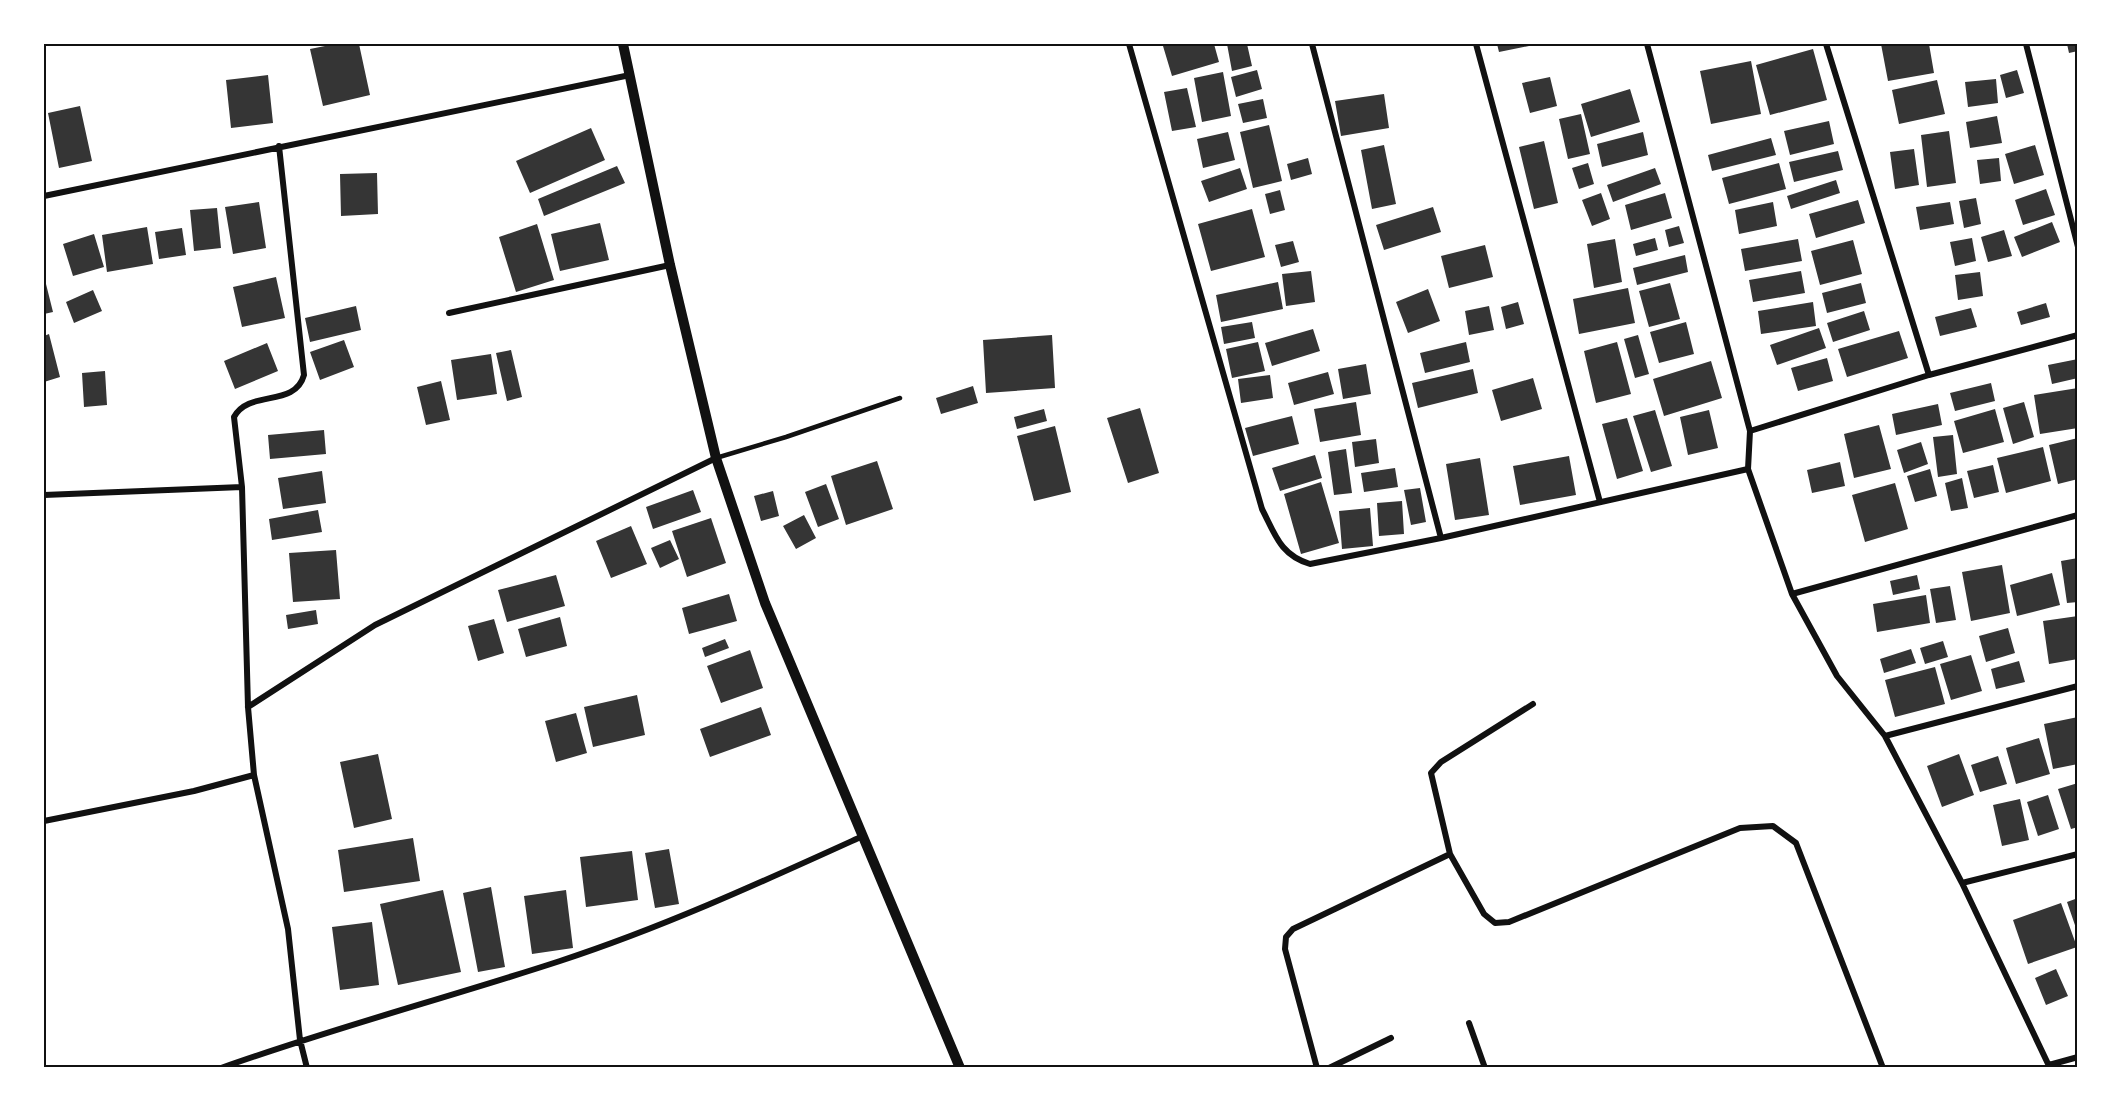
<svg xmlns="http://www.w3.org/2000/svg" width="2121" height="1111" font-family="'IBM Plex Serif',serif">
<rect width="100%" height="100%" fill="#fff"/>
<path fill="#353535" d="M335,44H359L370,95L323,106L310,49Z
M1174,44H1214L1219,62L1172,76L1163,46Z
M1227,44H1247L1252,66L1232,71Z
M1497,44H1528L1529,46L1499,52Z
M1881,44H1929L1934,73L1888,81Z
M2067,44H2078V51L2069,53Z
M1813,49L1827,100L1770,115L1756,65Z
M1751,61L1761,114L1711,124L1700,71Z
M1257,70L1262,89L1236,97L1231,77Z
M2017,70L2024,93L2006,98L2000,75Z
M1223,72L1231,116L1202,122L1194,78Z
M268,75L273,123L231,128L226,80Z
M1550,77L1557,106L1530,113L1522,83Z
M1996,79L1998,103L1968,107L1965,82Z
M1937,80L1945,114L1899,124L1892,90Z
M1187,88L1196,127L1172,131L1164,92Z
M1630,89L1640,122L1591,137L1581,104Z
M1384,94L1389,128L1341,136L1335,101Z
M1263,99L1267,118L1243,123L1238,104Z
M80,106L92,161L59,168L48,113Z
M1581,114L1590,154L1568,159L1559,119Z
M1997,116L2002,143L1970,148L1966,122Z
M1829,121L1834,144L1790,155L1784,131Z
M1269,125L1282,181L1253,188L1240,132Z
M591,128L605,160L530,193L516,161Z
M1949,131L1956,183L1927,187L1921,135Z
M1228,132L1235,160L1203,168L1197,139Z
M1643,132L1648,155L1602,167L1597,144Z
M1771,138L1776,155L1712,171L1708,155Z
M1544,141L1558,203L1534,209L1519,147Z
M1384,145L1396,204L1372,209L1361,150Z
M2035,145L2044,175L2014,184L2005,154Z
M1914,149L1919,185L1895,189L1890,152Z
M1838,151L1843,170L1794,182L1789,162Z
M1308,158L1312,174L1291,180L1287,164Z
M1999,158L2001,181L1980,184L1977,160Z
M1588,163L1594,184L1579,189L1572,168Z
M1779,163L1786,189L1729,204L1722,178Z
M617,166L625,183L544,216L538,199Z
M1240,168L1247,189L1209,202L1201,181Z
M1655,168L1661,184L1613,202L1607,185Z
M377,173L378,214L341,216L340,174Z
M1836,180L1840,193L1791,209L1787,196Z
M2046,189L2055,215L2023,225L2015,200Z
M1280,190L1285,210L1270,214L1265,194Z
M1601,193L1610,219L1592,226L1582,200Z
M1665,193L1672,218L1631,230L1625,205Z
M1976,198L1981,224L1964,228L1959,201Z
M1858,200L1865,223L1816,238L1809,214Z
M259,202L266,248L233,254L225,207Z
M1773,202L1777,226L1739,234L1735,210Z
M1950,202L1954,224L1920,230L1916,207Z
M1433,207L1441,232L1384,250L1376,225Z
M217,208L221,248L194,251L190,210Z
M1252,209L1265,257L1211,271L1198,224Z
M2052,222L2060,242L2022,257L2014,237Z
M600,223L609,260L560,271L551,234Z
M537,224L554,280L516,292L499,237Z
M1679,226L1684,243L1669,247L1665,230Z
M147,227L153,264L107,272L102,235Z
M182,228L186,255L159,259L155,232Z
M2004,230L2012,256L1988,262L1981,237Z
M94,234L104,267L73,276L63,244Z
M1655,238L1658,250L1636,256L1633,244Z
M1972,238L1976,261L1955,266L1950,242Z
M1615,239L1622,282L1594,288L1587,244Z
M1798,239L1802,261L1745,271L1741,249Z
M1853,240L1862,274L1820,285L1811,251Z
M1293,241L1299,262L1281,267L1275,245Z
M1485,245L1493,277L1449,288L1441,256Z
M1685,255L1688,272L1637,285L1633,268Z
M1311,271L1315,302L1286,306L1282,274Z
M1801,271L1805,293L1753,302L1749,280Z
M1980,272L1983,296L1958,300L1955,275Z
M276,277L285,318L242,327L233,287Z
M45,280L53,312L44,314V281Z
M1278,282L1283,309L1221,322L1216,295Z
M1670,283L1680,319L1649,327L1639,291Z
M1861,283L1866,303L1827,313L1822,293Z
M1628,288L1635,323L1579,334L1573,299Z
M1428,289L1440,321L1408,333L1396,302Z
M93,290L102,311L74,323L66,302Z
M1518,302L1524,324L1506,329L1501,307Z
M1813,302L1816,326L1761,334L1758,311Z
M2046,303L2050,317L2021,325L2017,312Z
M356,306L361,330L310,342L305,318Z
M1489,306L1494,330L1469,335L1465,311Z
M1971,308L1977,327L1940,336L1935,317Z
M1864,311L1870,330L1833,342L1827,323Z
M1252,322L1255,338L1224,344L1221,327Z
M1686,322L1694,354L1659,363L1650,332Z
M1819,328L1826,348L1777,365L1770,345Z
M1313,329L1320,351L1272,366L1265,343Z
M1899,331L1908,358L1847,377L1838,349Z
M49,334L60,377L44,382V336Z
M1052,335L1055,388L986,393L983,340Z
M1638,335L1649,374L1635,378L1624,339Z
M344,340L354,367L320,380L310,352Z
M1258,342L1265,371L1232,378L1226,349Z
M1466,342L1470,362L1425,373L1420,353Z
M1617,342L1631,394L1596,403L1584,351Z
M267,343L278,371L235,389L224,361Z
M511,350L522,397L507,401L496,353Z
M491,354L497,394L457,400L451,360Z
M1827,358L1833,381L1798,391L1791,368Z
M2078,359V378L2052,384L2048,365Z
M1711,361L1722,398L1664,416L1653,379Z
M1366,364L1371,394L1343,399L1338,369Z
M1473,369L1478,393L1418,408L1412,383Z
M105,371L107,405L84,407L82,373Z
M1328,372L1334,394L1294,405L1288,383Z
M1270,375L1273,398L1241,403L1238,379Z
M1533,378L1542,409L1501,421L1492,390Z
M441,381L450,420L426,425L417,387Z
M1991,383L1995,401L1955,411L1950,393Z
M973,386L978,403L941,414L936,398Z
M2078,388V428L2040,434L2034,395Z
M1356,402L1361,435L1320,442L1314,409Z
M2024,402L2034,437L2013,444L2003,408Z
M1938,404L1942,425L1896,435L1892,414Z
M1140,408L1159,473L1128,483L1107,418Z
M1044,409L1047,421L1017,429L1014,417Z
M1995,409L2004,442L1963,453L1954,421Z
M1655,410L1672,466L1651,472L1633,416Z
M1709,410L1718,448L1688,455L1680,417Z
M1292,416L1299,444L1253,456L1245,428Z
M1627,418L1643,471L1617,479L1602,424Z
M1879,425L1891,469L1854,478L1844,434Z
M1055,426L1071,492L1034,501L1017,436Z
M324,430L326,454L270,459L268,435Z
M1953,435L1957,474L1938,477L1933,437Z
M2078,438V479L2058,484L2049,445Z
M1376,439L1379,463L1355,467L1352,442Z
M1921,442L1928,464L1904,473L1897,450Z
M2043,447L2051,481L2006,493L1997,458Z
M1346,449L1352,493L1334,495L1328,452Z
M1315,455L1322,478L1280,491L1272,468Z
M1569,456L1576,495L1520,505L1513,466Z
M1480,458L1489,515L1455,520L1446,464Z
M877,461L893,509L846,525L831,476Z
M1840,462L1845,486L1812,493L1807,470Z
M1993,465L1999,492L1974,498L1967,471Z
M1395,468L1398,487L1364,492L1361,473Z
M1930,469L1937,496L1915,502L1907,476Z
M322,471L326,503L283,509L278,478Z
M1962,478L1968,508L1951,511L1945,483Z
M1321,482L1339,543L1301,554L1284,494Z
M1895,483L1908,529L1865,542L1852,495Z
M826,484L839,519L818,527L805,492Z
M1420,488L1426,522L1411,525L1404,490Z
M693,490L701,512L653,529L646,507Z
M773,491L779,516L761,521L754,496Z
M1402,501L1404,534L1379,536L1377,503Z
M1370,508L1373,546L1342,549L1339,511Z
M318,510L322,532L272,540L269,519Z
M804,515L816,538L796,549L783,526Z
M711,518L726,563L687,577L672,531Z
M631,526L647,564L611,578L596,541Z
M670,540L679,559L660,568L651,548Z
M336,550L340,599L293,602L289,553Z
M2078,558V602L2067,603L2061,561Z
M2002,565L2010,613L1971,621L1962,572Z
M2052,573L2060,605L2017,616L2010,585Z
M556,575L565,606L507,622L498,590Z
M1917,575L1920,589L1893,595L1890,581Z
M1950,586L1956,620L1936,623L1930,589Z
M729,594L737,621L689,634L682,608Z
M1926,595L1930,623L1877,632L1873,604Z
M316,610L318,624L288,629L286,615Z
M2078,616V659L2049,664L2043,621Z
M560,617L567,646L526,657L518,629Z
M494,619L504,653L478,661L468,626Z
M2008,628L2015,653L1986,662L1979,636Z
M725,639L729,648L705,657L702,648Z
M1943,641L1948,657L1925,664L1920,648Z
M1911,649L1916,663L1884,673L1880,659Z
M750,650L763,688L721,703L707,666Z
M1971,655L1982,691L1951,700L1940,664Z
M2019,661L2025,682L1996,689L1991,669Z
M1935,667L1945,704L1895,717L1885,680Z
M637,695L645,735L593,747L584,707Z
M761,707L771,735L710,757L700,729Z
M576,713L587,753L556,762L545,721Z
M2078,717V764L2053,769L2044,724Z
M2039,738L2050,774L2016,784L2006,748Z
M378,754L392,819L354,828L340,762Z
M1959,754L1974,795L1942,807L1927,766Z
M1998,756L2007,784L1980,792L1971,765Z
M2078,783V827L2071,829L2058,789Z
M2048,795L2059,829L2038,836L2027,802Z
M2020,799L2029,840L2002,846L1993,805Z
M413,838L420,881L344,892L338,850Z
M669,849L679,904L655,908L645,853Z
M632,851L638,900L586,907L580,857Z
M491,887L505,967L478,972L463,893Z
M443,890L461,972L398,985L380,904Z
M566,890L573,948L532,954L524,896Z
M2078,898V931H2077L2067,902Z
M2061,903L2077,947L2028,964L2013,920Z
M372,922L379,985L340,990L332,927Z
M2056,969L2068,996L2046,1005L2035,978Z"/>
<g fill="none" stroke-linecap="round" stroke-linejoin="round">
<path stroke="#111" stroke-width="4.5" d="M716,458L786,437L900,398"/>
<path stroke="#111" stroke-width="6" d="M1129,44L1262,509C1275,534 1280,555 1310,564L1441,538L1748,469
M1312,44L1441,538
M1476,44L1600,502
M1647,44L1750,431L1748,469L1792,594L1837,676L1885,736L1962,883L2050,1068
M1826,44L1929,375
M2026,44L2078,247
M279,146L304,375C295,408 249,389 234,417L242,487L248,707L254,775L288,929L300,1040L307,1068
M44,196L630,75
M449,313L670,265
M1750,431L1929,375L2078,335
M44,495L242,487
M1792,594L2078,515
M248,707L375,625L716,458
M1885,736L2078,686
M44,821L194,791L254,775
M1450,854L1431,773L1441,762L1533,704
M1962,883L2078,854
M1469,1023L1485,1068
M2049,1065L2078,1057
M221,1068C333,1028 447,998 560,961C664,927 764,881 863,836
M1317,1068L1285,949L1286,937L1293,929L1450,854L1484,914L1495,923L1509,922L1740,828L1773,826L1796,843L1883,1068
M1329,1068L1391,1038"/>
<path stroke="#111" stroke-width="10" d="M623,44L670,265L716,458L765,603L960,1068"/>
</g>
<rect width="2121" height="1111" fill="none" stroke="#ffffff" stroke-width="90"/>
<rect x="45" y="45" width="2031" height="1021" fill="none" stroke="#111" stroke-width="2"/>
</svg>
